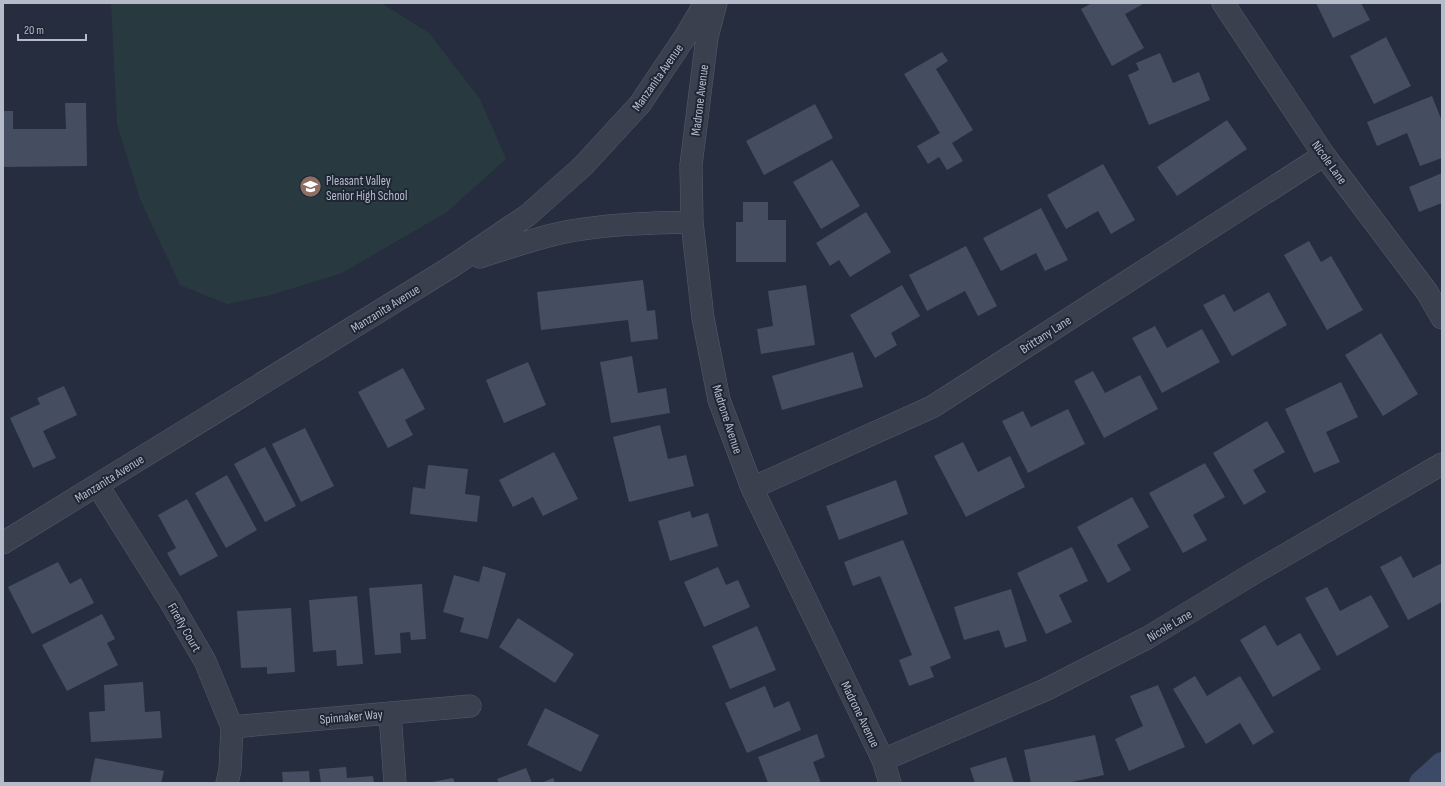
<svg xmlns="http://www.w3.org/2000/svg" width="1445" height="786" font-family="'Sofia Sans Condensed',sans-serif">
<rect width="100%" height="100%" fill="#262d3e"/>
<path fill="#283a3f" d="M111,3H381L429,33L480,99L506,159L447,212L342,273L271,295L227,304L180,285L140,199L117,124Z"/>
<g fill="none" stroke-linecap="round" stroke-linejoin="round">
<path stroke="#3c4967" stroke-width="24" d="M1421,783L1442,764"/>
</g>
<path fill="#454d60" d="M1092,3H1145L1125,14L1144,48L1112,66L1081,9Z
M1316,3H1361L1370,20L1333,38Z
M1386,37L1411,86L1374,104L1350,56Z
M942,52L948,61L936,69L973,130L952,143L963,161L947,170L939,157L928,164L917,146L940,133L904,74Z
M1160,53L1173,83L1199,72L1210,100L1149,125L1128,75L1139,70L1136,63Z
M1432,96L1442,121V158L1420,166L1407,133L1377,146L1367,122Z
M65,103H86L87,166L3,167V111H13V129H66Z
M815,104L833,138L764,175L746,141Z
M1227,120L1247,149L1177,196L1157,167Z
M832,160L860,206L821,229L793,182Z
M1103,164L1135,220L1111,234L1098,211L1066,229L1047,195Z
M1442,173V203L1419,212L1409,187Z
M743,202H768V220H786V262H736V222H743Z
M1041,208L1068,260L1045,271L1036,253L1001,271L983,238Z
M866,212L891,252L850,277L839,260L830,266L816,243Z
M1309,241L1321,262L1331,256L1363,310L1327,330L1284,255Z
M966,246L997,306L978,316L965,291L927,311L909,275Z
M643,280L647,311L655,310L658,339L631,342L628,320L541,330L537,292Z
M806,285L815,345L761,354L757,329L773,326L768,291Z
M902,285L920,316L891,333L897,345L875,358L850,315Z
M1269,292L1287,325L1232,356L1203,305L1224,294L1234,312Z
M1155,326L1167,348L1202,329L1220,362L1162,393L1132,338Z
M1381,333L1418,394L1383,416L1345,355Z
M853,352L863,387L782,410L772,376Z
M632,356L638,393L666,388L670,413L611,423L600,362Z
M528,362L546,405L504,423L486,380Z
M403,368L425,409L405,420L413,435L388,448L358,392Z
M1093,371L1105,393L1140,375L1158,409L1104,438L1074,381Z
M1341,382L1358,417L1326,432L1340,462L1314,473L1285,409Z
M64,386L77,415L43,431L56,458L33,468L10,418L40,404L37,398Z
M1068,409L1085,444L1028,473L1002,421L1023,411L1031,427Z
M1267,421L1285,452L1253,470L1266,492L1244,505L1213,453Z
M660,425L668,459L686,455L694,486L629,502L613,437Z
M305,428L334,486L301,502L272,444Z
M963,442L978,472L1010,456L1025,487L966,517L934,456Z
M265,447L296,506L265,522L234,464Z
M554,452L578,499L543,516L533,497L513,507L499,480Z
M1205,463L1225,497L1193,515L1207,540L1183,553L1149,493Z
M428,465L468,469L465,494L480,496L477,522L410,514L413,487L425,489Z
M227,475L257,530L226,548L195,493Z
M896,480L908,514L839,540L826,506Z
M1132,497L1149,527L1117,545L1131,570L1108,583L1077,527Z
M187,499L218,556L180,576L167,553L176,548L158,515Z
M690,511L692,518L708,513L718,546L670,561L658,521Z
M903,540L951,658L930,667L934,677L909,686L899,660L912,655L880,576L853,586L844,562Z
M1072,547L1088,581L1059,595L1072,622L1046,634L1017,573Z
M1401,556L1413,578L1442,563V602L1408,620L1380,567Z
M58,562L70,584L81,578L94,603L32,634L8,587Z
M483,566L506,573L488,639L460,632L464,618L443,612L454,575L479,582Z
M718,567L726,585L738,580L750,607L704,627L684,582Z
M422,584L426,639L411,640L410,632L400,633L401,653L375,655L369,588Z
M1327,587L1340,611L1371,595L1389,627L1337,656L1305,598Z
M1011,589L1027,641L1005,648L999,630L964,640L954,607Z
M357,596L363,664L337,666L336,650L313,652L309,600Z
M291,608L295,672L267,674V667L241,668L237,611Z
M102,614L115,639L107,643L118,665L67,691L42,645Z
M518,618L574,654L555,683L499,647Z
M1265,625L1277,646L1300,633L1321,669L1273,697L1240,640Z
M757,626L776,670L730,689L712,646Z
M1195,676L1207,696L1240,676L1274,732L1253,745L1240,723L1206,744L1173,689Z
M143,682L145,712L160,711L162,738L91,742L89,712L105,711L104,685Z
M1158,685L1185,747L1129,771L1115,739L1143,726L1130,696Z
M765,686L774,708L789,701L801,730L747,753L725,703Z
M545,708L599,735L581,772L527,745Z
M817,734L825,757L813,762L821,783H768L758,757Z
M1095,735L1104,775L1067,783H1031L1024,750Z
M1006,757L1014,783H975L970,768Z
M95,758L164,771L161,783H90Z
M346,767L347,778L373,776L374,783H321L319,769Z
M526,768L532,783H499L497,779Z
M309,771L310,783H283L282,772Z
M453,778L455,783H433L432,782Z
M553,778L555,783H541Z"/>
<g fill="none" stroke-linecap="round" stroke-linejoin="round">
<defs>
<path id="minor" d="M716,3L707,37L691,165L692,222L703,318L719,400L752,488L883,760L890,783
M1223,3L1324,155L1427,292L1442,318
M480,257C508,248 536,238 565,232C607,224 650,223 692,222
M98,486L170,601L205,661L232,727L230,770L227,783
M752,488L932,407L1324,155
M3,543L451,267L528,215L583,166L640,104L685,37L705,3
M390,713L395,783
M232,727L470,706
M883,760L1045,690L1147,638L1254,573L1442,464"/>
</defs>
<use href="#minor" stroke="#555b69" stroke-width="23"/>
<use href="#minor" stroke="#3a404e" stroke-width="22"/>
</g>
<defs>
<symbol id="school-disc" viewBox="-11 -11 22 22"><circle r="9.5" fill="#8d6e63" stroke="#1f2534"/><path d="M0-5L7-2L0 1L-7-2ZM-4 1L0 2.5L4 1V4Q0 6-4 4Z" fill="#fff"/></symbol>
</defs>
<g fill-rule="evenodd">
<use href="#school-disc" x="298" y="174" width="25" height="25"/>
</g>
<g text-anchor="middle" stroke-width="4" stroke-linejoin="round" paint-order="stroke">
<g font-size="13" fill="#b6bbc9" stroke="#1f2534">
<text transform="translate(657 77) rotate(-55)" y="5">Manzanita Avenue</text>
<text transform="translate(699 100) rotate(-83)" y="5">Madrone Avenue</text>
<text transform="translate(1330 162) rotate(54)" y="5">Nicole Lane</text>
<text transform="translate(385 308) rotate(-32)" y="5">Manzanita Avenue</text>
<text transform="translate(1045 334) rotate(-33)" y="5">Brittany Lane</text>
<text transform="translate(728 419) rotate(72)" y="5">Madrone Avenue</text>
<text transform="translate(109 478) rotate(-32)" y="5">Manzanita Avenue</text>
<text transform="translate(1169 625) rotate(-31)" y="5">Nicole Lane</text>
<text transform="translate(185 627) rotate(60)" y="5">Firefly Court</text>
<text transform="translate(861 714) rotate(64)" y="5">Madrone Avenue</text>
<text transform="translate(351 716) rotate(-5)" y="5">Spinnaker Way</text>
</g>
<g font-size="13" fill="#b6bbc9" stroke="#1f2534" text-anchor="start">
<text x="326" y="185">Pleasant Valley<tspan x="326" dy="15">Senior High School</tspan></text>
</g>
</g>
<rect width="1445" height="786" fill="none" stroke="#b6bbc9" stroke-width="8"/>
<path d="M18 34v6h68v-6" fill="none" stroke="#b6bbc9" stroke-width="2"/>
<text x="24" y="34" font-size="12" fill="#b6bbc9" stroke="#1f2534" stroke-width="3" paint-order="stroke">20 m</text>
</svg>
